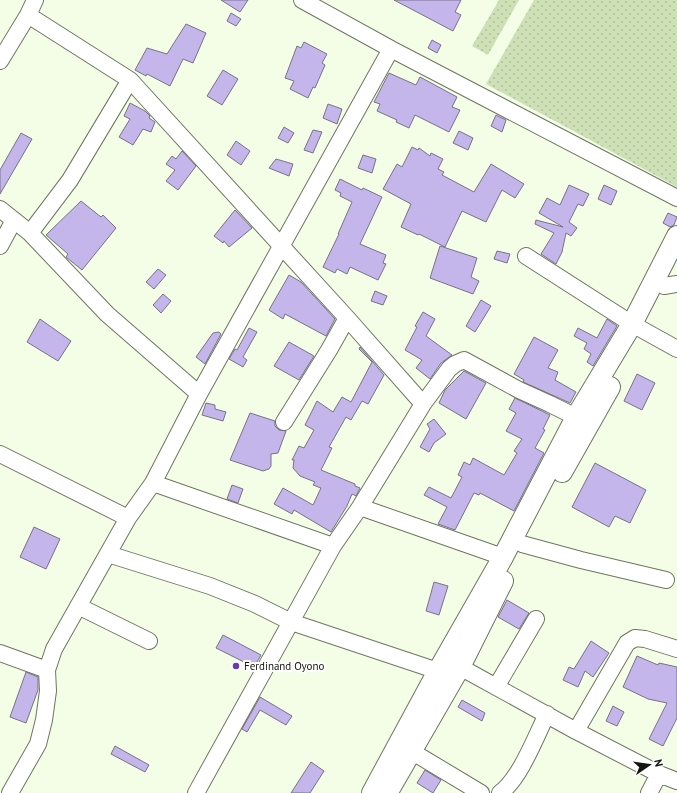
<svg xmlns="http://www.w3.org/2000/svg" width="677" height="793" font-family="'PT Sans',sans-serif">
<defs>
<pattern id="grass-dots" width="8" height="8" patternUnits="userSpaceOnUse"><rect width="8" height="8" fill="#cee0b5"/><path d="M2 2h.1M6 6h.1" fill="none" stroke="#b0bf9a" stroke-width="1.8" stroke-linecap="round"/></pattern>
</defs>
<rect width="100%" height="100%" fill="#f4fee6"/>
<path fill="url(#grass-dots)" d="M499,0H519L488,55L472,46Z
M534,0H677V187L486,84Z"/>
<path fill="#c4b5eb" stroke="#787287" d="M221,0H248L240,12Z
M394,0H461L455,12L461,15L453,31Z
M231,13L241,19L236,26L227,21Z
M186,24L206,33L193,63L183,59L170,86L147,74L146,76L135,70L147,48L167,54Z
M432,40L441,45L437,53L428,48Z
M304,42L327,54L322,63L325,65L315,88L313,87L308,98L290,89L294,81L285,78L297,46L301,48Z
M223,70L238,79L222,105L207,96Z
M389,73L416,85L420,77L457,97L452,107L460,110L449,132L415,115L409,128L396,122L397,120L377,111L380,104L374,102Z
M130,103L145,111L150,116L149,118L155,122L151,132L143,129L133,145L119,137L130,119L124,116Z
M328,104L342,109L337,124L323,118Z
M496,115L506,120L502,132L491,126Z
M284,127L294,133L288,143L278,138Z
M313,130L322,132L313,153L304,150Z
M459,131L473,138L468,150L453,143Z
M21,133L32,139L0,194V170Z
M236,141L250,151L241,165L227,155Z
M412,147L418,150L419,148L430,156L431,153L443,159L438,169L444,172L442,175L474,192L491,164L524,184L515,198L502,190L486,222L462,211L445,247L419,234L418,235L401,227L411,204L383,189L397,164L402,167Z
M182,151L196,166L178,190L166,181L175,170L166,164L172,156L176,159Z
M363,155L376,159L372,173L358,168Z
M276,159L293,164L289,176L269,168Z
M340,179L362,190L363,188L382,197L360,244L386,255L383,263L386,264L378,280L350,267L347,274L337,269L335,273L323,267L339,234H338L352,202L340,196L341,193L335,190Z
M569,185L589,194L583,206L578,204L569,222L577,228L571,236L566,233L562,252L556,264L541,254L554,233L535,224L536,220L563,227L539,213L547,198L560,205Z
M604,185L617,191L611,205L598,199Z
M81,201L101,217L103,215L116,228L82,270L66,257L68,254L46,235Z
M235,210L252,228L229,247L224,241L223,243L214,236Z
M668,213L677,217L674,225L670,227L663,223Z
M440,246L477,258L471,277L479,281L473,294L430,278Z
M497,251L510,254L507,263L494,259Z
M158,269L166,275L154,289L146,282Z
M289,275L301,282L335,319L326,336L285,314L283,319L269,310Z
M375,291L387,296L383,305L371,301Z
M163,294L171,301L161,313L153,305Z
M481,300L491,306L475,332L466,326Z
M423,312L435,319L426,336L452,355L441,363L430,379L416,368L422,360L405,350L417,327L415,326Z
M40,319L71,341L58,361L27,342Z
M607,319L617,326L593,366L587,362L591,354L584,349L587,343L574,336L578,328L597,338Z
M249,328L257,332L243,357L247,360L243,367L229,359L235,349L237,350Z
M219,332L221,334L205,364L196,357L213,333Z
M534,337L558,350L548,368L558,372L555,380L576,392L570,403L523,382L524,380L514,374Z
M289,342L314,356L299,380L274,366Z
M360,347L384,375L368,404L362,401L351,420L346,417L329,447L332,448L321,470L355,484V486L360,488L356,496L352,494L347,506L331,532L294,510L292,514L274,504L283,488L313,505L321,488L313,485L315,482L300,476L293,468L294,460H292L299,446L304,448L314,430L305,425L317,401L333,412L342,397L351,402L372,362L359,349Z
M464,371L486,383L466,419L439,403L445,390Z
M637,374L655,383L642,410L624,401Z
M515,398L550,415L543,429L545,430L535,448L544,453L514,511L480,493L479,495L474,493L455,530L438,524L447,507L424,495L429,487L451,498L462,477L458,475L464,462L470,465L473,458L504,475L517,453L514,451L522,439L506,431L516,413L509,409Z
M206,403L215,405V409L226,412L223,421L202,415Z
M250,413L275,421V426L279,430L286,431L278,453L271,454V466L269,469L263,471L230,460Z
M434,419L446,434L434,443L429,452L420,447L430,429L427,424Z
M595,463L646,490L630,523L615,516L609,527L572,507Z
M232,485L243,489L238,503L227,499Z
M34,527L60,539L46,569L20,557Z
M434,582L448,586L439,615L426,611Z
M507,600L529,613L519,629L498,617Z
M223,635L261,655L254,667L216,648Z
M591,641L609,653L593,677L585,671L578,687L563,680L569,667L574,669Z
M637,656L658,665L659,663L677,667V718L663,746L649,739L667,703L648,699L623,687Z
M26,672L38,677V690L26,723L10,717Z
M260,697L292,716L286,725L260,710L247,732L242,729Z
M462,700L485,713L482,721L458,707Z
M613,706L624,712L617,726L606,721Z
M115,746L149,765L145,772L111,754Z
M311,762L324,771L310,793H291Z
M425,770L441,780L433,793L417,783Z"/>
<g fill="none" stroke-linecap="round" stroke-linejoin="round">
<defs>
<path id="minor" d="M302,0L391,49L677,198
M28,15L130,80L347,318L423,404
M0,61L28,15L35,0
M0,209L30,233L107,314L199,394
M30,233L70,180L130,80
M0,246L14,220
M526,256L632,324L677,349
M664,286L677,284
M284,422L329,350L347,318
M0,454L128,518
M153,483L333,546
M360,507L503,557
M522,544L581,560L666,580
M108,554L210,586L255,604L291,622L438,671L460,667L576,731L659,774L677,781
M78,606L149,641
M0,653L47,670
M496,687L536,619
M576,731L627,643L635,638L645,639L677,649
M411,751L481,793
M10,793L38,744L44,720L48,691L47,670L54,649L128,518L153,483L199,394L391,49
M196,793L333,546L360,507L423,404L449,369L455,364L464,360L519,390L550,404L576,417
M500,793C520,779 536,736 547,714
M649,793L659,774"/>
<path id="major" d="M562,472L610,387
M389,790L460,667L503,581
M372,793L438,671L503,557L576,417L632,324L677,236"/>
</defs>
<use href="#minor" stroke="#6e7661" stroke-width="18"/>
<use href="#major" stroke="#6e7661" stroke-width="22"/>
<use href="#minor" stroke="#fff" stroke-width="16"/>
<use href="#major" stroke="#fff" stroke-width="20"/>
</g>
<circle fill="#6939b1" stroke="#fff" stroke-width="1.5" cx="236" cy="666" r="4"/>
<g text-anchor="middle" stroke-width="4" stroke-linejoin="round" paint-order="stroke">
<g font-size="11" fill="#14170f" stroke="#fff" text-anchor="start">
<text x="244" y="670">Ferdinand Oyono</text>
</g>
</g>
<g transform="translate(649 765) rotate(77)" stroke="#ffffff" stroke-width="3" paint-order="stroke">
<path d="M0-3L7 15L0 10L-7 15Z" fill="#14170f"/>
<text y="-6" font-size="11" font-weight="bold" text-anchor="middle" fill="#14170f">N</text>
</g>
</svg>
